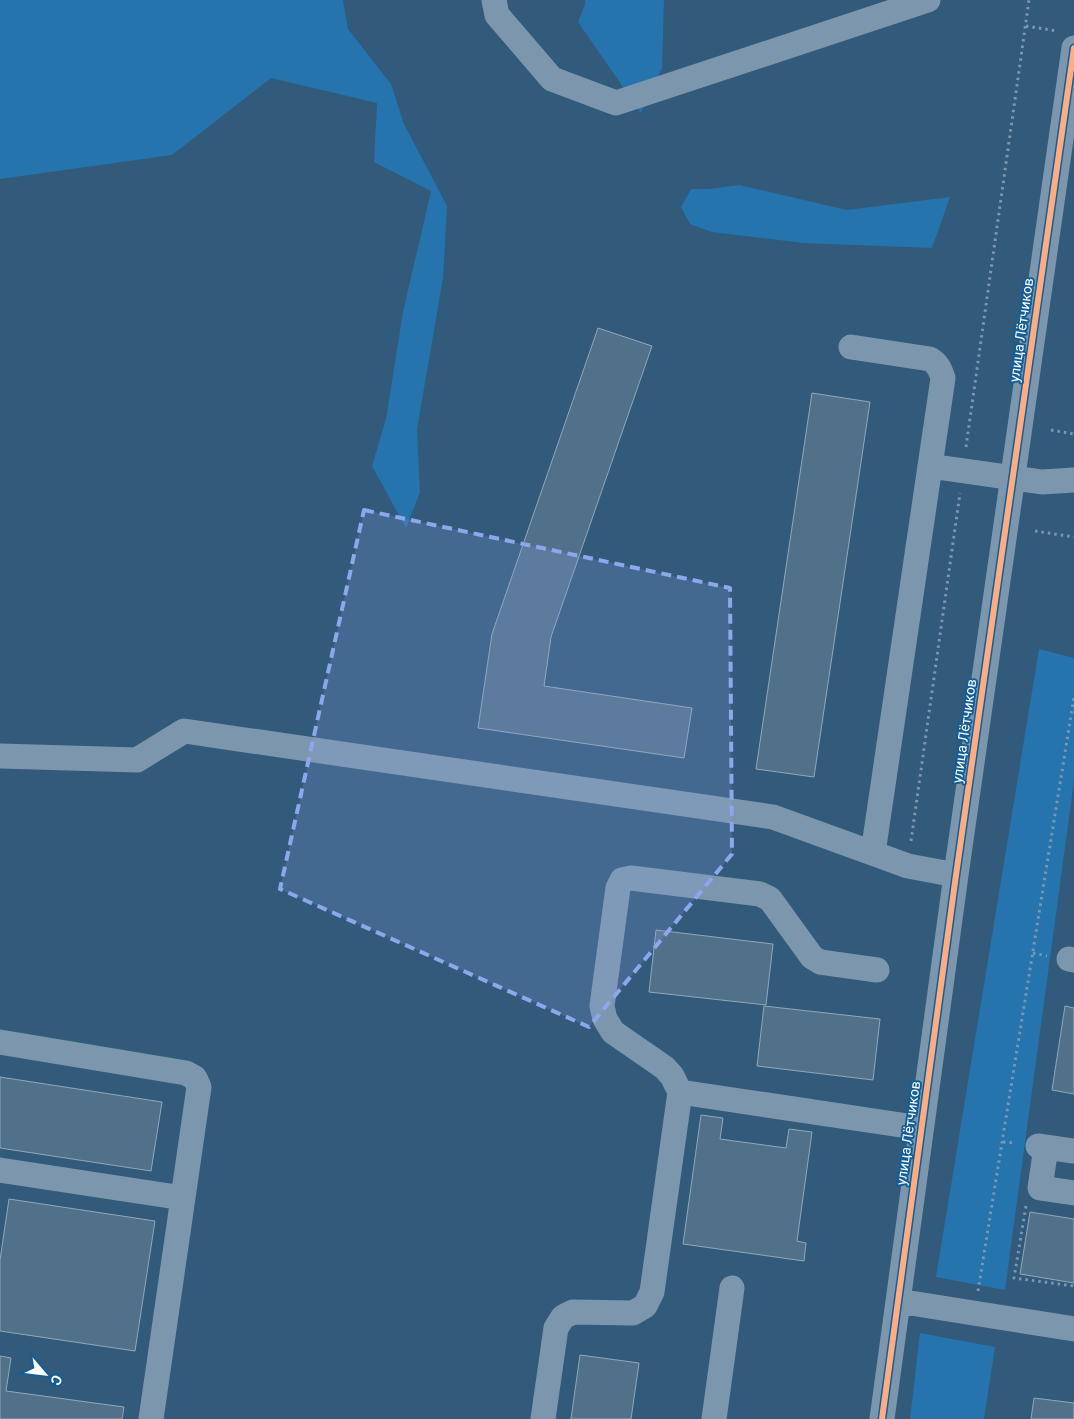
<svg xmlns="http://www.w3.org/2000/svg" width="1074" height="1419" font-family="Roboto,sans-serif">
<rect width="100%" height="100%" fill="#325a7a"/>
<path fill="#2574ad" d="M0,0H343L348,29L391,84L404,124L447,206L443,278L417,429L420,492L406,528L372,466L386,419L403,312L431,191L374,162L377,103L271,78L172,155L0,179Z
M585,0H664L662,68L641,113L578,22L585,4Z
M739,185L847,210L950,197L932,248L803,243L712,232L690,224L681,207L691,189H710Z
M1039,649L1074,658V781L1005,1290L936,1277Z
M920,1333L995,1347L984,1419H910Z"/>
<path fill="#51718a" stroke="#90a8ba" d="M598,328L652,346L551,637L544,686L692,708L684,758L478,728L492,634Z
M812,393L870,402L814,777L756,769Z
M656,930L773,944L766,1005L649,992Z
M764,1006L880,1019L873,1080L757,1066Z
M1065,1006L1074,1008V1094L1052,1090Z
M0,1077L162,1102L151,1171L0,1148Z
M701,1115L723,1118L720,1139L786,1148L789,1129L812,1132L797,1241L806,1243L804,1261L683,1244Z
M9,1199L155,1221L135,1351L0,1331V1260Z
M1030,1212L1074,1219V1283L1020,1274Z
M580,1355L639,1363L631,1419H571Z
M0,1356L11,1358L6,1391L124,1407L122,1419H0Z
M1034,1398L1074,1403V1419H1031Z"/>
<g fill="none" stroke-linecap="round" stroke-linejoin="round">
<path stroke="#7c96ad" stroke-width="3" stroke-dasharray="2.5 4" stroke-linecap="butt" d="M1026,26L1057,31
M1051,430L1074,434
M966,447L1029,0
M1035,531L1074,537
M911,841L960,493
M1033,953L1047,956
M1003,1142L1015,1143
M1026,1206L1014,1278L1074,1286
M978,1291L1074,697"/>
<path stroke="#7c96ad" stroke-width="25" d="M494,0L497,15L552,79L616,103L928,0
M851,347L930,359C938,364 940,369 943,378L873,853
M930,466L1042,482L1074,480
M0,756L137,760L184,731L773,817L908,866L956,875
M1069,959L1074,960
M0,1042L186,1073L195,1078L199,1087L151,1419
M680,1092L672,1076L665,1068L613,1032L605,1019L602,1006L618,888L622,880L631,878L760,894L770,899L812,957L820,962L877,970
M1038,1146L1074,1151
M1046,1147L1040,1188L1074,1193
M0,1170L183,1198
M898,1301L1074,1329
M543,1419L556,1328L563,1317L573,1312L633,1313L645,1306L652,1292L680,1092L921,1128
M714,1419L732,1288
M882,1419L956,875L1074,48"/>
<defs>
<path id="cycleway" d="M882,1419L956,875L1074,48"/>
</defs>
<use href="#cycleway" stroke="#145e98" stroke-width="9"/>
<use href="#cycleway" stroke="#ffac80" stroke-width="6"/>
</g>
<path fill="#8ea6ec" fill-opacity="0.2" stroke="#8ea6ec" stroke-width="4" stroke-dasharray="10 6" stroke-linejoin="round" d="M364,510L730,588L732,854L589,1027L280,889Z"/>
<g text-anchor="middle" stroke-width="4" stroke-linejoin="round" paint-order="stroke">
<g font-size="14" fill="#fff" stroke="#145e98">
<text transform="translate(1021 330) rotate(-82)" y="5">улица Лётчиков</text>
<text transform="translate(964 731) rotate(-82)" y="5">улица Лётчиков</text>
<text transform="translate(908 1133) rotate(-82)" y="5">улица Лётчиков</text>
</g>
</g>
<g transform="translate(45 1374) rotate(118)" stroke="#145e98" stroke-width="4" paint-order="stroke">
<path d="M0-4L9 19L0 12L-9 19Z" fill="#ffffff"/>
<text y="-8" font-size="14" font-weight="bold" text-anchor="middle" fill="#ffffff">С</text>
</g>
</svg>
